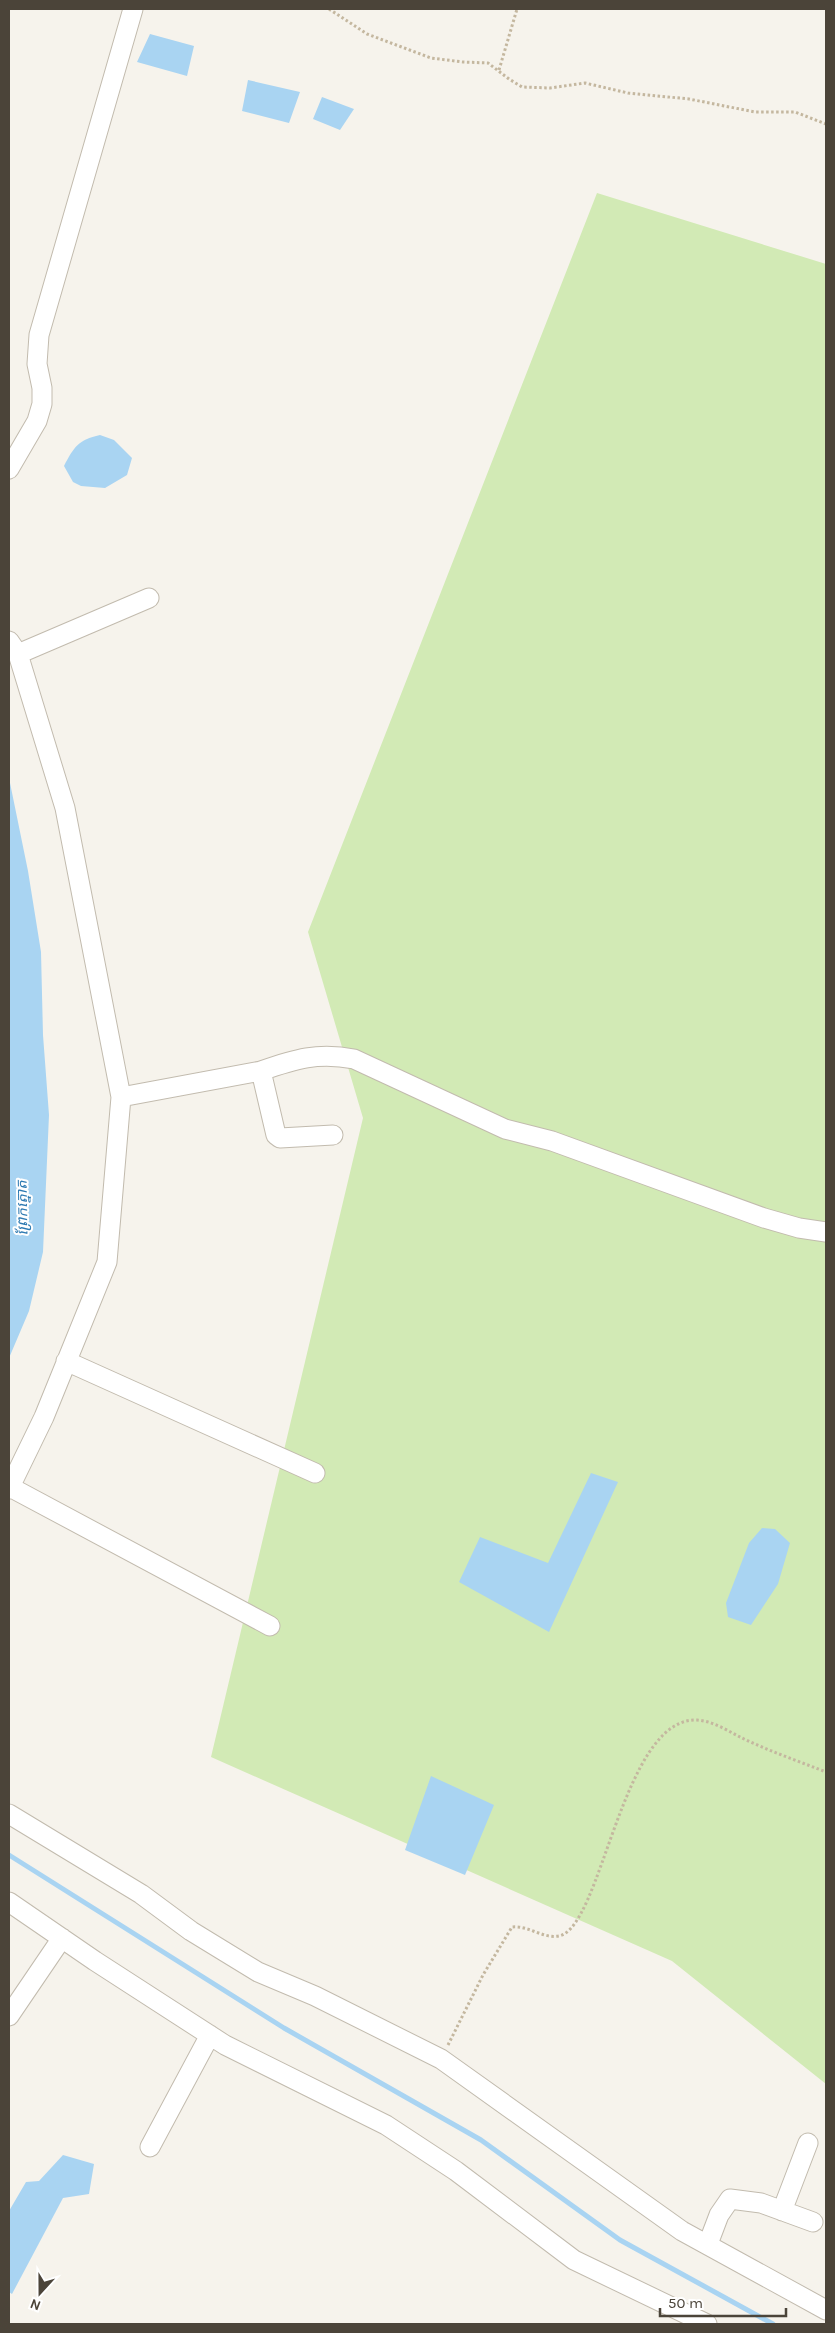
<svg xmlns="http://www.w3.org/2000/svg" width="835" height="2333" font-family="Karla,'Noto Sans Khmer',sans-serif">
<rect width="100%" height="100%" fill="#f6f3ec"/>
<path fill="#d2eab5" d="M597,193L826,264V2084L672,1961L211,1757L363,1118L308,932Z"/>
<path fill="#a9d4f2" d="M150,34L194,46L187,76L137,62Z
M248,80L300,92L289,123L242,111Z
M322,97L354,109L340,130L313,119Z
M100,435L114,440L132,458L127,475L105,488L81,486L73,482L64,466C74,447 78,440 100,435Z
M9,778L28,871L41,952L43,1035L49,1115L43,1252L29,1311L9,1358Z
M591,1473L618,1482L549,1632L459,1582L480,1537L548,1563Z
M762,1528L775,1529L790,1543L778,1584L751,1625L728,1617L726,1603L749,1543Z
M431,1776L494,1805L465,1875L405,1850Z
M63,2155L94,2164L89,2194L63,2198L12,2294L9,2292V2211L26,2182L39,2181Z"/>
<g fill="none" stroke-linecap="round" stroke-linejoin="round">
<path stroke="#a9d4f2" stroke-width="5" d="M9,1855L284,2028L481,2140L620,2240L773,2324"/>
<defs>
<path id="street" d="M9,469L37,421L42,404V388L37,364L39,335L133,9
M9,641L18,654L65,808L121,1097L107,1262L44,1417L9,1489
M18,654L149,598
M261,1071C295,1059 318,1052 354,1059L505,1129L552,1141L764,1218L799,1228L826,1232
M121,1097L261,1071L276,1135L280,1138L333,1135
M66,1361L315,1473
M10,1487L270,1626
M9,1814L141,1894L191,1931L258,1972L315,1996L441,2059L682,2231L826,2310
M9,1902L95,1961L225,2045L386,2125L456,2171L574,2260L707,2324
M9,2016L62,1938
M150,2147L210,2035
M782,2211L808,2143
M708,2244L719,2215L730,2199L761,2203L813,2222"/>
</defs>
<use href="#street" stroke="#c2bbae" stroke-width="21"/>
<path stroke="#c4b79f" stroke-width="3" stroke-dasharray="2.5 2.5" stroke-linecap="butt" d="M329,9L367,34L431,58L463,62L488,63L509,79L522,87L550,88L585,83L628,93L689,99L755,112H795L826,124
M499,70L517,9
M448,2045L483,1975L512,1927C528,1925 543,1939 559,1936C602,1928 622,1717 697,1720C713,1721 728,1731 742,1738C769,1751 798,1761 826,1772"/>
<use href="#street" stroke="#fff" stroke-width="19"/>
</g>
<g text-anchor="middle" stroke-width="4" stroke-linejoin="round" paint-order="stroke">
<g font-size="15" font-style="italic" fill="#2e7ab2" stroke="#fff">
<text transform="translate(22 1208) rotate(-91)" y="5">ព្រែកត្នោត</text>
</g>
</g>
<rect width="835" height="2333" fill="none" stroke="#4b4439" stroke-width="20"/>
<g transform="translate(40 2293) rotate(201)" stroke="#ffffff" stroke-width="4" paint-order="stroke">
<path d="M0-4L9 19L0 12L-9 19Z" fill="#4b4439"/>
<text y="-8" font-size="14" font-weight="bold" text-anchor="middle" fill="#4b4439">N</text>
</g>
<path d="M660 2308v8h126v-8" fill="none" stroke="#4b4439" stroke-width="2.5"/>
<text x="668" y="2308" font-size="15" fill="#4b4439" stroke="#ffffff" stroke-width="4" paint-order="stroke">50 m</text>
</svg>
